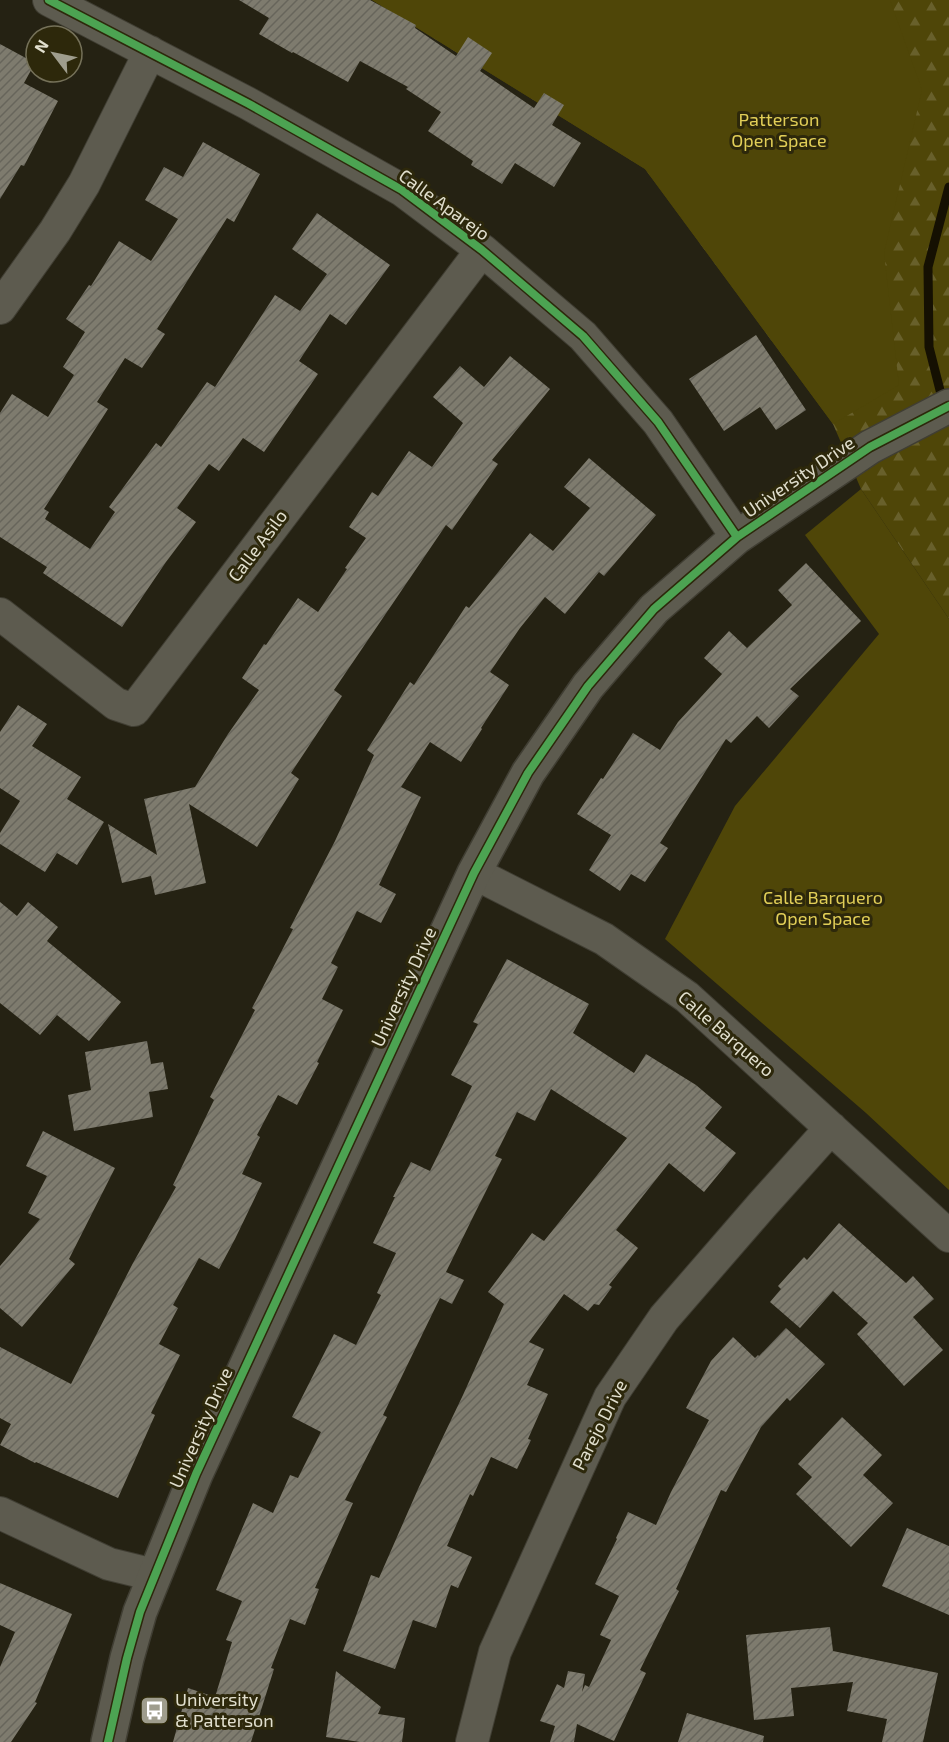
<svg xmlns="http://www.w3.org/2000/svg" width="949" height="1742" font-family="'Exo 2',sans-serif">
<defs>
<pattern id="forest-firs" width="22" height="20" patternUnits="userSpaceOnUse" patternTransform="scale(1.5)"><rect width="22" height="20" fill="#4f4608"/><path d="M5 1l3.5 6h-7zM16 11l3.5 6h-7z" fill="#68602b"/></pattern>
<pattern id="building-hatch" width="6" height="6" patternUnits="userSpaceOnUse" patternTransform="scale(1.5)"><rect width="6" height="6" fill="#7e7b6e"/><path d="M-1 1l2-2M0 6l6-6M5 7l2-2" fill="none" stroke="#67655b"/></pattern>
</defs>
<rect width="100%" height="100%" fill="#252213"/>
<path fill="url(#forest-firs)" d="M372,0H949V619L861,489L833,424L645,169Z"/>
<path fill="#4f4608" d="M372,0H890L922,90L884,253L899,385L833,424L645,169Z
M861,489L949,619V1190L866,1113L665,939L735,806L879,634L805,535Z"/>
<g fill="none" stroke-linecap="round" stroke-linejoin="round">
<path stroke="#151002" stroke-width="9" d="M943,402L929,347L928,267L949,187"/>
</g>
<path fill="url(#building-hatch)" d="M239,0H370L416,25L415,28L456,56L468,37L492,53L480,71L534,108L544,93L564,105L552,125L581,143L554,187L515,163L502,184L471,165L473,161L428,131L441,112L406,89L408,87L360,61L348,82L293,52L292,53L259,34L269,18Z
M0,44L35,63L24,83L58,101L24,166L21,165L0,199Z
M203,142L260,174L234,222L227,218L157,329L165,334L142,368L125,358L97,402L108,409L44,509L49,512L45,519L90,549L115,512L109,507L156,443L161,447L207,382L215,387L275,295L300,311L327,274L292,249L317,213L390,265L346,325L330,314L299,361L318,374L264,452L243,438L219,471L209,464L177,508L196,522L166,562L122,627L43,573L47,567L0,537V413L12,394L48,417L74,375L63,367L85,332L66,319L89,285L91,286L119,241L151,261L178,219L145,200L164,167L183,177Z
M756,335L806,410L776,430L760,407L724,431L689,379Z
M510,356L550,389L492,460L498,464L452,530L446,525L334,690L342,696L291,773L299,779L257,847L189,804L206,883L155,895L151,876L122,883L108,824L157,855L144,799L195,787L228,734L259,690L242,678L264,644L266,645L298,598L318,612L347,569L345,568L366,538L349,527L372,492L378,496L409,451L432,467L463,423L433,397L460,366L484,387Z
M589,458L656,515L604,576L599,572L565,614L545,597L520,628L490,672L509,685L481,728L482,729L461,762L430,742L401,787L421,797L379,885L396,894L381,923L357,911L331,963L338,967L322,999L343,1010L317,1062L319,1063L297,1105L278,1095L257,1135L260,1137L242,1174L262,1183L235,1239L219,1269L199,1258L173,1305L178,1308L159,1344L180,1355L151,1413L155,1415L118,1498L36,1462L35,1463L0,1445L11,1424L0,1418V1347L71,1384L133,1263L176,1187L173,1185L214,1100L210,1097L255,1010L252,1008L293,929L290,928L335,841L374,755L367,750L410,682L414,685L466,606L469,608L530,533L553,551L590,508L564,487Z
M806,563L861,621L790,689L799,696L769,728L757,716L731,743L726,739L660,843L668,848L645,882L631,874L620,891L589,870L611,835L577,814L601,778L603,779L633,733L660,750L678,722L722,674L704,658L729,631L747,648L792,605L778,590Z
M18,705L47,724L32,746L81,777L67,799L104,822L77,865L57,853L45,872L0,844V833L20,801L0,788V732Z
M0,902L17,916L28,902L58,927L47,941L121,1002L89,1041L57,1015L40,1035L0,1003Z
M507,959L589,1004L573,1033L634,1073L646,1054L696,1085L722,1107L705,1128L736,1153L704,1192L669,1163L616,1230L638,1248L609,1285L612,1287L599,1305L594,1304L588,1311L564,1294L529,1342L544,1349L527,1385L548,1394L528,1439L531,1440L517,1469L491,1457L473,1496L470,1494L447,1546L472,1557L458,1588L451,1585L436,1628L413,1620L395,1669L343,1651L371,1575L379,1578L418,1489L463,1395L504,1304L488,1292L532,1233L544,1241L627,1138L551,1089L535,1121L517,1112L495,1156L502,1159L474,1215L446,1272L464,1280L452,1304L440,1298L383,1415L387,1417L345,1500L353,1503L315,1588L319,1589L305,1625L290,1619L271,1668L274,1669L251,1742H173L188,1688L215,1697L232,1642L226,1640L242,1601L216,1590L253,1503L273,1513L290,1475L298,1478L321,1432L292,1417L334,1334L356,1345L381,1295L377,1293L396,1253L373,1243L395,1197H393L411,1162L430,1171L472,1086L451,1075L478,1024L473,1022Z
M147,1041L151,1064L163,1062L168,1089L149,1092L153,1117L74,1131L68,1095L91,1090L85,1052Z
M43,1131L115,1168L69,1259L75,1264L22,1327L0,1308V1266L40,1219L28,1213L47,1176L26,1166Z
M839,1223L906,1283L913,1276L934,1299L913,1317L943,1350L904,1386L857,1334L868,1323L833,1291L800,1328L770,1302L781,1289L778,1286L804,1257L807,1260Z
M786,1328L825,1364L790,1401L787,1398L761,1427L726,1492L721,1490L676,1589L679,1591L640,1670L646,1673L614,1741L577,1724L574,1742H550L555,1726L540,1721L557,1684L564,1688L568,1671L585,1674L582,1692L585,1685L589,1687L611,1640L600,1635L619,1596L595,1584L617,1539L616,1538L628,1512L656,1525L671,1492L709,1420L686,1408L711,1361L733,1337L755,1358L758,1355L759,1356Z
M842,1417L882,1455L863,1475L893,1503L851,1547L796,1494L812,1477L798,1464Z
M907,1528L949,1546V1615L882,1586Z
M0,1583L72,1614L35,1702L37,1703L11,1742H0V1667L15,1632L0,1625Z
M830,1627L833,1651L938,1673L923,1742H882L887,1719L847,1711L853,1682L791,1688L794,1716L754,1720L746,1635Z
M336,1671L381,1707L378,1714L405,1718L402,1742H360L326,1737Z
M687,1713L764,1736L763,1742H678Z"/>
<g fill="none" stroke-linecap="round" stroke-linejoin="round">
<defs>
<path id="minor" d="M49,0L249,104L402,190L482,250L583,336L658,422L737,537
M0,308L55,231L84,184L150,52
M0,614L116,704L134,710L482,250
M474,873L604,939L687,997L949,1236
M0,1513L109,1564L154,1575
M472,1742L495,1652L610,1397L664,1318L762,1205L831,1128"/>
<path id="tertiary" d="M108,1742L127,1658L140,1612L196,1474L474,873L528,773L588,686L654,609L737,537L870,447L949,406"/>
</defs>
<use href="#minor" stroke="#403e33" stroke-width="34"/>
<use href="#tertiary" stroke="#403e33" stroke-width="36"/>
<use href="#minor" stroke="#5d5b4f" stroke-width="32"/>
<use href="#tertiary" stroke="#5d5b4f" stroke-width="33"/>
<defs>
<path id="cycleway" d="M49,0L249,104L402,190L482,250L583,336L658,422L737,537
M108,1742L127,1658L140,1612L196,1474L474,873L528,773L588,686L654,609L737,537L870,447L949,406"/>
</defs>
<use href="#cycleway" stroke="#2d280b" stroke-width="11"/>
<use href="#cycleway" stroke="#4ca352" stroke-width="8"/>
</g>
<defs>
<symbol id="bus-square" viewBox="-11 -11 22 22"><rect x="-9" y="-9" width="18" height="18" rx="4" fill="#9f9d8d" stroke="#2d280b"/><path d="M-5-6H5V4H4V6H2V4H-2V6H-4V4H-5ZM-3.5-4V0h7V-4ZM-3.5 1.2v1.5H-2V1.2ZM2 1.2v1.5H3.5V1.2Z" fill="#fff"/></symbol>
</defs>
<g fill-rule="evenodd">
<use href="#bus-square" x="138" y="1694" width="33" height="33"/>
</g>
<g text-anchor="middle" stroke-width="6" stroke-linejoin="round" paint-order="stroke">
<g font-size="18" fill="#e1ce57" stroke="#2d280b">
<text x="779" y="126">Patterson<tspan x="779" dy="21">Open Space</tspan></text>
<text x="823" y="904">Calle Barquero<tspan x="823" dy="21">Open Space</tspan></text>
</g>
<g font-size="18" fill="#e1dfce" stroke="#2d280b">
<text transform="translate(444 205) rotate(36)" y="6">Calle Aparejo</text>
<text transform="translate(799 477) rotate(-34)" y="6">University Drive</text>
<text transform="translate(258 546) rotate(-53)" y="6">Calle Asilo</text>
<text transform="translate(404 987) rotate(-65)" y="6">University Drive</text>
<text transform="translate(726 1034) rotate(41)" y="6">Calle Barquero</text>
<text transform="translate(600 1425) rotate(-63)" y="6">Parejo Drive</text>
<text transform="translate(201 1428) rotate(-66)" y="6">University Drive</text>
</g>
<g font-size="18" fill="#e1dfce" stroke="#2d280b" text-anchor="start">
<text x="175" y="1706">University<tspan x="175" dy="21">&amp; Patterson</tspan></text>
</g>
</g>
<g transform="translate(54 54) rotate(302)"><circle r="28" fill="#2d280b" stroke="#757159" stroke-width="1.5"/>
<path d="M0-4.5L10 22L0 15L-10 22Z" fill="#9f9d8d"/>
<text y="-9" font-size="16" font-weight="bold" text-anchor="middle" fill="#e1dfce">N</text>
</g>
</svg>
